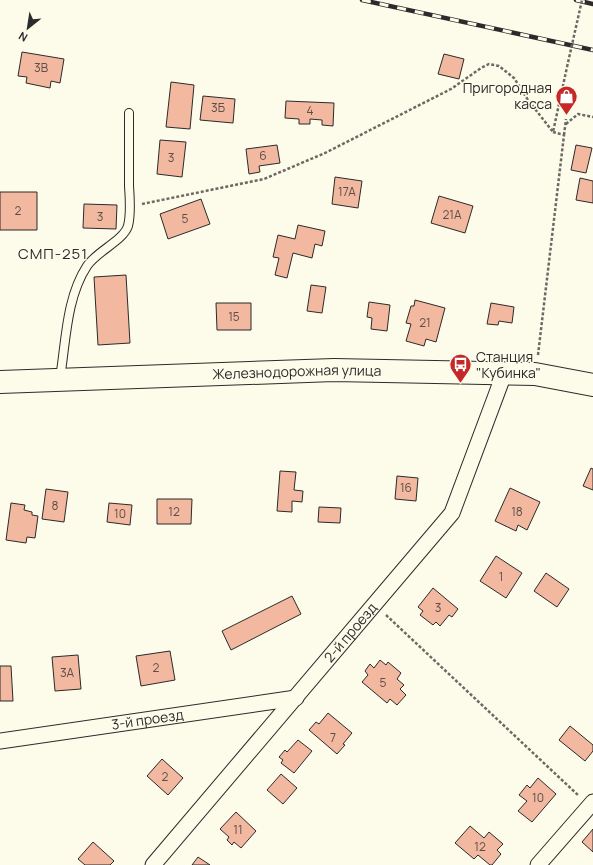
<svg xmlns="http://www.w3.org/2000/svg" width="593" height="865" font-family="Manrope,sans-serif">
<rect width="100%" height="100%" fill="#fdfbea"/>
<path fill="#f2b8a0" stroke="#2b2b2b" d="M22,52L64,59L60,83L51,81L50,88L26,83L27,77L18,76Z
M444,54L464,59L459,79L438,74Z
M171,82L194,85L190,129L166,127Z
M203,96L235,99L233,123L200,120Z
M286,101L334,103L333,126L322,125V120L310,119V124H299V119L285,118Z
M160,140L186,142L182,177L157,174Z
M277,145L280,163L259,166L260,172L249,174L246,149Z
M576,145L592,148L586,173L571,170Z
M335,177L362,181L358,208L332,204Z
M580,178L593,181V203L576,200Z
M0,192H37V230H0Z
M439,196L473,206L465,233L431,223Z
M201,199L210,224L168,239L160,214Z
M84,204L117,205L116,229L83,228Z
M298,225L325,231L322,246L315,244L312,258L293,253L287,278L275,275L279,258L273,257L278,235L295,239Z
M126,275L130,343L98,345L94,277Z
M311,285L326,287L322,313L307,311Z
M415,300L445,308L436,342L426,339L424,346L406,341L411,324L406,323L411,306H414Z
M369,302L390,305L387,331L371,329L372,318L367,317Z
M216,303H251V330H217Z
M491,303L514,307L512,323L499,321L498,325L487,324Z
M591,468L593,469V490L583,486Z
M280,471L296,472L294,490L303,491L302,502L292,501V512L277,511Z
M397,476L418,478L416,501L395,499Z
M510,488L540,502L527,530L518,525L516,531L495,521Z
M46,489L68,492L64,522L42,519Z
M157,499H192L191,524H157Z
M11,503L25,505L24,510L32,512V515L38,516L35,538L27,537L26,543L6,540Z
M109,503L132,505L130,525L107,522Z
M319,507L341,508L340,523L318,522Z
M496,556L522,573L506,598L480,581Z
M546,573L569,589L557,607L534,591Z
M433,588L458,609L452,617L449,615L440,626L436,622L433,625L420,615L423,611L418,607Z
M292,596L301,614L231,650L222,631Z
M170,651L175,680L141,686L136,656Z
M78,655L81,689L55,691L52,657Z
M380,660L386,665L388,662L401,673L397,679L404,685L400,689L406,695L397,705L390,699L387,703L362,682L368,675L365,671L370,664L374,668Z
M0,666H11L13,701H0Z
M328,713L352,733L343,744L345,745L337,754L309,730L316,722L319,724Z
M570,726L593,745V751L585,761L559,740Z
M298,740L312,751L294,773L281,763L283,760L279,757L285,750L287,752Z
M162,759L183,778L168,795L147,776Z
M281,774L297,788L283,804L267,790Z
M538,778L556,794L532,822L518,811L527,801L519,795L527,785L530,788Z
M236,812L256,831L241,848L234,842L232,845L227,840L229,837L220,829Z
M470,826L484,838L489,832L503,844L497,850L501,854L492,865H490L478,855L474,859L455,843Z
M593,829V852L582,842Z
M93,842L114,861L110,865H85L78,859Z
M198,857L210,865H192Z"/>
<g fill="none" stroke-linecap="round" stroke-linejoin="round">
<defs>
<path id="lane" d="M60,378C66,342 66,298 87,266C97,251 123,241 128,226C131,214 130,199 129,186C129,162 129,137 129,113"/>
<g id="street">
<path id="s1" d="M0,741L296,698"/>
<path id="s2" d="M153,865L452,513L504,374"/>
<path d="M538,865L593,802"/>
</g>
<g id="secondary">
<path id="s3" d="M0,382L334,370L535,374L593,385"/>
</g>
</defs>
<use href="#lane" stroke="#2b2b2b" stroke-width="10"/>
<use href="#street" stroke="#2b2b2b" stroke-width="17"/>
<use href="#secondary" stroke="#2b2b2b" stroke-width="24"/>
<path stroke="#6a6964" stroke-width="2.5" stroke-dasharray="3 2" stroke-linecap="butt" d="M566,124L578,114L593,117
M564,135L566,119
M142,204L264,179L325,153L451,89L481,68L489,64L499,66L514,78L528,100L553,132L567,67
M538,355L564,135L553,132
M386,615L579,796"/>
<use href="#lane" stroke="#fdfbea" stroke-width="8"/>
<use href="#street" stroke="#fdfbea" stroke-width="15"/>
<use href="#secondary" stroke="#fdfbea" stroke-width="22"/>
<defs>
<path id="rail" d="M362,0L593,50
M576,0L593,4"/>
</defs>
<use href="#rail" stroke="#2b2b2b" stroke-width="4.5"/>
<use href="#rail" stroke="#fdfbea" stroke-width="3" stroke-dasharray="9" stroke-linecap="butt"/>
<path stroke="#6a6964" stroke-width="2.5" stroke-dasharray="3 2" stroke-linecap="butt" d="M567,67L582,0"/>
</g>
<defs>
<symbol id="shop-pin" viewBox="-11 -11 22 30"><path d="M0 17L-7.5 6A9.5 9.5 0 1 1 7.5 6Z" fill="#c62828" stroke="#fdfbea"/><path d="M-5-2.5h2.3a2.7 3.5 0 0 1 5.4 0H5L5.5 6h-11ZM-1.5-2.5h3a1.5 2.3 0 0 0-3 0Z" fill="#fff"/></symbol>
<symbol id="bus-pin" viewBox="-11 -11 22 30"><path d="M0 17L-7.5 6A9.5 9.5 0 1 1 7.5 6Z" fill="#c62828" stroke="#fdfbea"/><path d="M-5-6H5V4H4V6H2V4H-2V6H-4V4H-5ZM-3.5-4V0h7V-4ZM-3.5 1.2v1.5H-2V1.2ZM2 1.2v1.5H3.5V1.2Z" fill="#fff"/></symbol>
</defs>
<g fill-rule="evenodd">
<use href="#shop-pin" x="554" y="84" width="25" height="34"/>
<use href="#bus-pin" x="448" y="352" width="25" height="34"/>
</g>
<g text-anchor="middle" stroke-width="3" stroke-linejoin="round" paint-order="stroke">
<g font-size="12" fill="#5d4e48">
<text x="41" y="72">3В</text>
<text x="218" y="112">3Б</text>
<text x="310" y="115">4</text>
<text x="263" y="160">6</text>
<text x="171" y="162">3</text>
<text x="347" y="196">17А</text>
<text x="18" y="215">2</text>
<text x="452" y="219">21А</text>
<text x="100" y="221">3</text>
<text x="185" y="223">5</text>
<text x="234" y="321">15</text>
<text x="425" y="327">21</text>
<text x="406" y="492">16</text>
<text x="55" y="510">8</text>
<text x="174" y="516">12</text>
<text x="517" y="516">18</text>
<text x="120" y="518">10</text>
<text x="501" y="581">1</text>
<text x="438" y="612">3</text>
<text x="156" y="672">2</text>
<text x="67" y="677">3А</text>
<text x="383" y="687">5</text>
<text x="333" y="742">7</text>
<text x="165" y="781">2</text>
<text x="538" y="802">10</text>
<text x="238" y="834">11</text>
<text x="480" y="851">12</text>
</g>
<g font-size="14" fill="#2b2b2b" stroke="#fdfbea" text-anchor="end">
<text x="552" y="93">Пригородная<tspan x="552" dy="16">касса</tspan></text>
<text x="476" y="362" text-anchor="start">Станция<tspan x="476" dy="16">"Кубинка"</tspan></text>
</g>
<g font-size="14" fill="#2b2b2b" stroke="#fdfbea">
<text dy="5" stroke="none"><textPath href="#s3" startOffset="297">Железнодорожная улица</textPath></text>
<text dy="5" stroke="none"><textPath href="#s2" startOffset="305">2-й проезд</textPath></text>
<text dy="5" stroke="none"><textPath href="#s1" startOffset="149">3-й проезд</textPath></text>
</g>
<g font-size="15" letter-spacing="1" fill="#2b2b2b" stroke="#fdfbea">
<text x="53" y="259">СМП-251</text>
</g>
</g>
<g transform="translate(28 28) rotate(210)" stroke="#fdfbea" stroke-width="3" paint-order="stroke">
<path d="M0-3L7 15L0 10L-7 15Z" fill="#2b2b2b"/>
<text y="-6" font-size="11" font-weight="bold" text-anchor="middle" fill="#2b2b2b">N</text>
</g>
</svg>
